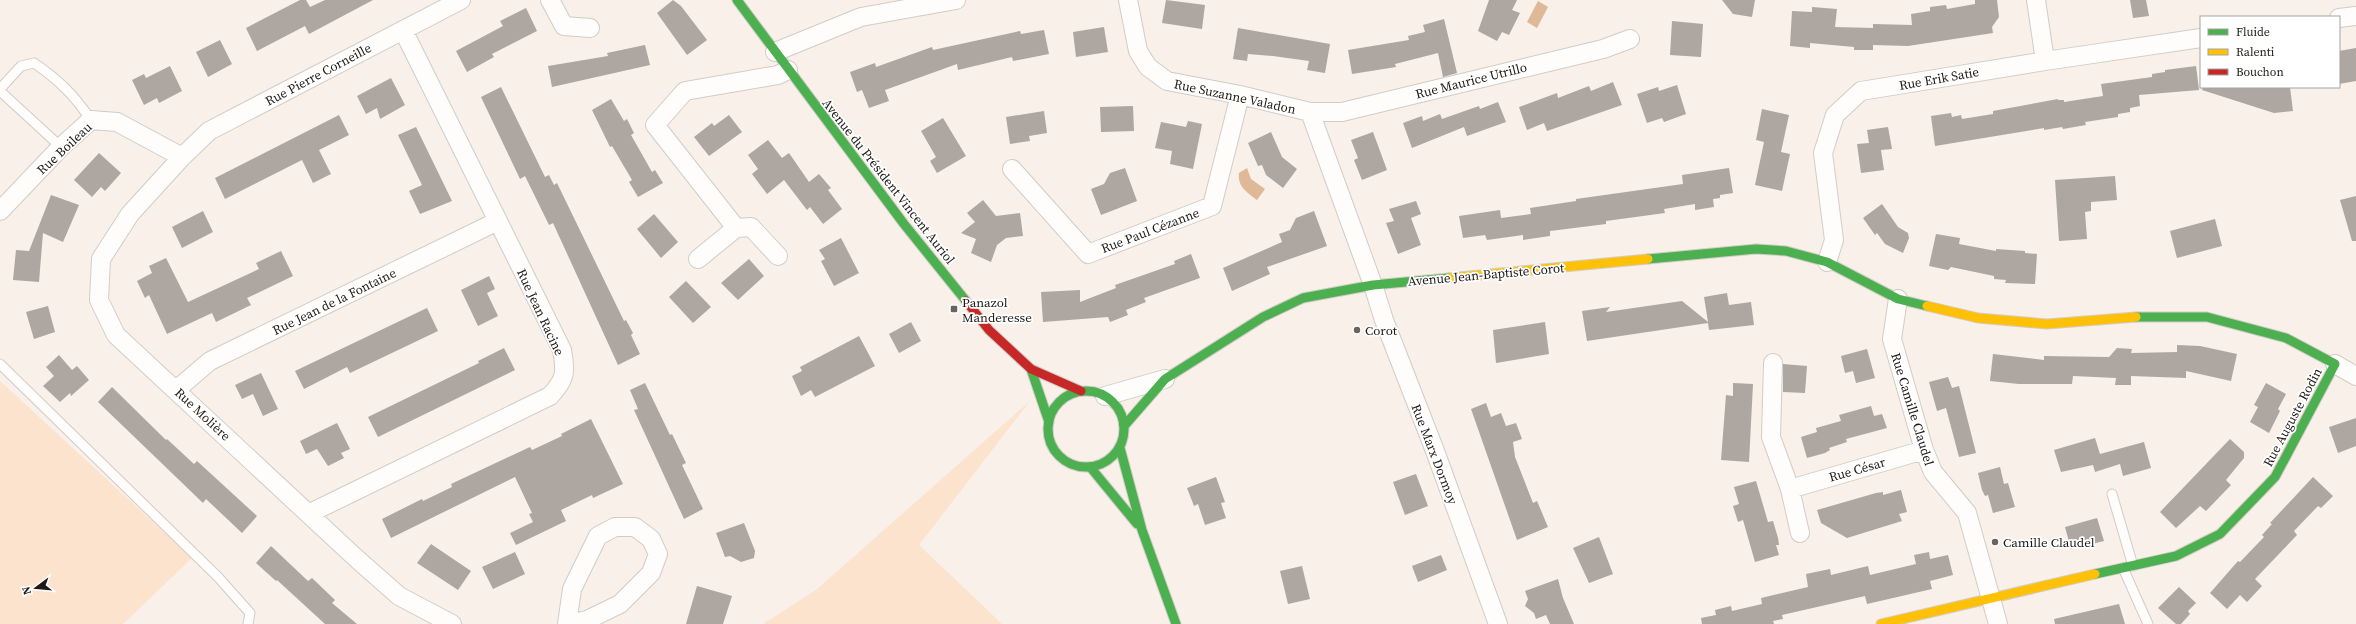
<svg xmlns="http://www.w3.org/2000/svg" width="2356" height="624" font-family="'Source Serif 4',serif">
<rect width="100%" height="100%" fill="#f8f0e9"/>
<path fill="#fbe3ce" d="M0,381L192,558L123,624H0Z
M1030,401L919,545L1002,624H763L816,590Z"/>
<path fill="#deb897" d="M1538,1L1548,7L1537,28L1527,22Z
M1247,168L1251,179L1265,189L1257,200C1248,193 1237,187 1239,173Z"/>
<path fill="#ada6a1" d="M300,0H306L310,7L325,0H373L309,34L305,26L257,51L246,28Z
M673,0L681,6L707,40L687,55L657,13Z
M1166,0L1205,5L1202,29L1162,23Z
M1489,0H1517L1512,10L1520,13L1509,35L1502,32L1497,41L1478,31Z
M1722,0H1755L1752,17L1733,14Z
M1975,0H1997L1999,17L1992,27L1993,33L1908,46L1873,45V50H1854V47L1810,43V48L1790,46L1792,11L1812,12V7L1837,9L1835,27L1873,28V24L1912,25L1911,14L1930,11V7L1946,5L1947,9L1975,4Z
M2130,0H2146L2149,16L2133,18Z
M526,8L537,31L492,54L494,57L467,72L456,51L503,26L500,21Z
M1444,19L1457,73L1443,77L1438,53L1395,64L1396,67L1352,74L1348,50L1409,40L1408,36L1425,32L1423,25Z
M1672,21L1703,24L1701,57L1670,55Z
M1104,27L1108,52L1076,57L1073,32Z
M1238,28L1330,44L1325,73L1307,70L1309,61L1273,56L1248,54L1247,61L1233,59Z
M1044,30L1049,54L1013,61L1012,57L958,70L957,64L885,90L889,101L869,108L862,90L857,92L850,72L875,63L876,67L932,47L933,50L1020,31L1021,34Z
M220,40L232,64L208,77L196,52Z
M645,45L650,65L552,87L548,66L608,56L607,53Z
M2356,48V81L2339,84V51Z
M170,66L182,91L159,103L157,98L144,105L132,80L144,74L146,78Z
M2196,66L2199,90L2139,95L2140,106L2130,108V112L2118,114V117L2085,122L2086,125L2063,129L2062,127L2044,130V128L1935,146L1931,116L1951,113L1952,117L1961,115L1962,119L1993,114V111L2058,99V100H2064V102L2103,96L2101,84L2152,77V74L2165,72V70Z
M391,78L405,105L380,119L377,108L366,114L357,96Z
M1613,82L1622,105L1547,131L1544,123L1527,130L1519,107L1557,93L1558,98L1589,86L1591,91Z
M1677,85L1686,114L1664,122L1662,118L1647,123L1637,94L1658,87L1659,91Z
M501,87L545,177L549,175L554,185L557,183L624,321L626,320L633,333L631,335L640,354L618,365L553,223L549,225L525,176L520,179L481,97Z
M2203,87H2290L2293,111L2274,113L2202,90Z
M611,99L624,121L627,119L634,133L631,135L652,172L655,170L663,183L638,197L629,182L632,180L612,146L610,147L592,110Z
M1498,102L1506,122L1467,136L1464,127L1412,148L1403,123L1422,116L1423,121L1440,114L1442,119L1479,106L1480,109Z
M1133,106L1134,131L1101,132L1100,107Z
M1762,109L1789,115L1781,152L1790,154L1782,191L1755,185L1764,142L1756,140Z
M1044,111L1047,133L1029,136L1030,141L1010,144L1006,117Z
M339,115L349,135L319,150L331,174L313,183L302,160L225,199L215,178Z
M729,115L742,132L709,156L694,137L712,123L714,126Z
M943,118L966,156L937,173L930,161L936,157L921,131Z
M1188,121L1202,124L1193,169L1170,164L1172,151L1155,148L1161,122L1186,127Z
M416,127L452,201L420,214L409,191L422,185L398,135Z
M1888,127L1892,149L1881,150L1884,170L1861,173L1857,144L1869,143L1867,130Z
M1271,132L1282,157L1297,169L1283,188L1266,175L1262,165L1258,166L1248,143Z
M1373,132L1387,170L1362,180L1354,160L1358,158L1351,140Z
M768,140L782,158L789,153L809,182L819,174L831,188L828,190L842,209L823,224L810,207L807,210L784,180L767,194L752,174L758,169L748,155Z
M99,153L121,173L105,191L101,187L92,197L74,180Z
M1125,168L1137,201L1101,215L1091,189L1104,184L1110,173Z
M1729,168L1733,193L1720,195V198L1713,199L1714,207L1695,210V204L1664,209L1665,213L1606,221V224L1550,231V236L1523,240V235L1487,240L1485,235L1463,238L1459,216L1500,210L1501,218L1531,214L1530,208L1576,201V199L1683,184L1682,175Z
M2115,176L2117,200L2091,202V211L2085,212L2087,239L2059,241L2055,180Z
M51,195L79,205L63,242L43,233L39,282L13,280L16,250L29,251Z
M2356,196V241H2352L2340,200Z
M983,200L996,216L1020,213L1023,236L1006,238L997,245L991,262L971,253L976,239L961,233L975,222L967,213Z
M1416,201L1421,214L1411,218L1421,245L1398,254L1386,223L1394,221L1389,209Z
M1882,204L1898,227L1908,233L1909,238L1903,253L1885,244L1877,233L1875,235L1863,218Z
M203,211L213,232L182,248L172,227Z
M1314,211L1327,246L1267,267L1270,274L1232,291L1223,268L1282,242L1279,234L1290,230L1296,218Z
M654,214L678,242L661,258L637,229Z
M2215,219L2222,246L2177,258L2170,231Z
M1936,234L1960,238L1959,244L1996,251V249L2025,251V253L2037,254L2035,284L2005,283L2006,280L1994,279V276L1951,267L1948,270L1929,266Z
M841,238L859,273L834,286L821,261L825,259L819,250Z
M281,251L293,276L247,298L251,305L216,322L212,313L167,334L149,295L145,298L137,281L152,273L149,266L166,258L188,302L259,269L256,263Z
M1191,254L1200,278L1144,298L1146,302L1126,310L1128,315L1110,322L1108,317L1043,322L1041,292L1080,290V302L1116,288L1115,285L1175,264L1174,261Z
M749,259L764,276L738,300L721,283Z
M489,276L495,289L487,293L498,316L478,326L461,290Z
M686,281L711,307L693,323L669,297Z
M1727,293L1729,305L1751,302L1754,325L1709,330L1708,323L1587,341L1582,311L1610,307L1606,312L1682,301L1708,322L1704,297Z
M48,306L55,332L34,339L26,312Z
M427,308L438,331L350,373L347,367L304,389L295,371Z
M911,322L921,341L899,353L889,334Z
M1545,322L1549,354L1496,363L1493,330Z
M859,336L875,366L815,397L811,390L801,396L792,376L802,371L800,367Z
M2177,345L2200,346L2237,354L2231,381L2186,371V378L2131,376V385H2115L2116,378L2073,376L2072,384H2019L1990,381L1993,354L2044,360V356L2109,357L2117,348L2132,349L2131,353L2177,352Z
M504,348L515,370L378,437L368,417L479,363L478,361Z
M1867,349L1875,378L1856,383L1853,371L1845,373L1841,356Z
M59,355L72,370L77,366L89,380L71,396L70,393L60,402L43,386L54,376L46,367Z
M1783,364L1807,366L1805,393L1783,392Z
M261,373L278,409L263,416L253,394L242,399L235,385Z
M1948,377L1952,388L1959,386L1976,453L1959,457L1946,408L1937,411L1929,382Z
M645,383L670,435L672,434L686,463L682,465L703,509L684,519L634,410L638,409L630,390Z
M1733,383L1753,384L1749,462L1721,460L1726,395L1733,396Z
M2266,383L2286,394L2278,409L2280,411L2269,433L2250,422L2258,407L2254,405Z
M112,387L166,440L167,439L194,464L197,461L257,516L242,533L206,499L203,503L98,402Z
M1486,403L1491,417L1501,413L1506,426L1516,423L1522,439L1513,442L1515,457L1533,503L1537,501L1548,527L1517,540L1471,409Z
M1871,406L1874,416L1882,414L1887,428L1846,439L1847,442L1829,448L1830,450L1825,453L1807,458L1801,437L1817,432L1816,428L1841,421L1839,415Z
M2356,418V446L2338,453L2329,427Z
M591,419L623,484L593,498L592,495L561,510L566,521L516,545L510,533L533,522L529,514L532,513L515,477L391,538L382,519L422,499L423,501L452,487L451,484L530,447L532,450L562,436L561,434Z
M337,423L350,449L341,453L344,458L328,466L317,449L306,454L300,441Z
M2095,438L2100,454L2144,442L2151,468L2123,476L2120,464L2095,472L2093,465L2061,472L2054,450Z
M2230,439L2244,452V458L2226,480L2231,485L2206,511L2200,506L2176,528L2160,512Z
M2000,467L2004,484L2008,483L2015,507L1993,513L1988,495L1985,496L1982,490L1978,473Z
M1416,474L1428,506L1405,515L1393,482Z
M1216,477L1225,502L1221,503L1226,518L1205,525L1198,504L1194,506L1187,488Z
M2313,477L2333,496L2321,508L2318,506L2294,531L2297,535L2255,579L2262,586L2247,602L2240,595L2227,609L2210,593L2238,561L2240,562L2264,537L2262,535L2272,524L2270,523Z
M1756,481L1768,522L1773,521L1778,538L1779,545H1776L1779,555L1755,562L1743,520L1738,522L1733,506L1739,504L1734,487Z
M1901,490L1907,512L1899,514L1902,521L1847,538L1821,523L1817,510L1876,493L1883,492V495Z
M2097,518L2104,541L2071,549L2065,527Z
M744,523L755,551L754,558L741,562L730,556L725,557L716,533Z
M1599,537L1613,574L1589,583L1573,548Z
M431,544L471,571L458,590L417,563Z
M271,546L308,581L312,578L335,600L332,603L357,624H325L277,580L276,581L256,563Z
M515,552L525,574L493,589L482,567Z
M1929,552L1930,559L1948,555L1953,575L1930,581L1932,589L1867,604L1865,596L1782,615L1783,619L1773,621L1774,624H1702L1701,618L1716,615L1715,610L1731,606L1732,611L1762,604L1761,598L1808,587L1806,574L1830,569L1831,575L1868,566L1870,575L1916,564L1914,555Z
M1441,555L1447,570L1418,582L1412,566Z
M1302,566L1310,599L1288,604L1280,571Z
M1558,579L1563,598L1574,624H1550L1546,615L1536,619L1534,613L1525,606L1528,599L1525,591Z
M697,586L732,596L723,624H686Z
M2179,587L2196,603L2188,611L2190,614L2181,624H2176L2158,608Z
M2119,604L2125,624H2055L2054,619Z"/>
<g fill="none" stroke-linecap="round" stroke-linejoin="round">
<defs>
<path id="lane" d="M0,89L21,66L34,63C59,80 74,95 91,120
M0,91L61,147
M0,364L218,577L250,613L248,624
M2112,494L2133,566
M2123,568L2148,624"/>
<path id="street" d="M550,0L564,26L590,28
M1128,0L1138,51L1148,67L1167,81L1240,95L1310,112L1373,285L1384,320L1435,451L1498,624
M2036,0L2045,61
M2339,18L2356,16
M775,52L861,17L956,0
M1310,112H1342L1603,49L1630,39
M1012,169L1088,254L1212,206L1240,95
M0,211L61,147L91,120L117,122L182,157
M736,228L751,227L778,256
M698,259L736,228L655,125L685,91L778,75L788,70
M1827,262L1834,240L1823,153L1835,115L1861,91L2045,61L2201,38
M1898,299L1892,339L1924,450L1933,472L1967,513L1998,624
M1773,363L1771,437L1790,489L1924,450
M2335,364L2356,376
M176,390L210,361L498,221
M1105,396L1165,379
M1790,489L1800,533
M310,513L550,396C566,379 566,372 562,350L403,30
M452,624L399,596L357,559L116,335L99,300L101,259L130,214L182,157L209,131L461,0
M567,624L572,589L598,536L615,527H635L651,539L658,554L651,573L620,604L587,620L568,624"/>
<path id="fast" d="M737,0L904,224L966,301
M1648,259L1756,249L1786,251L1827,262L1898,299L1927,306
M1031,369L1049,422
M1048 429a38 38 0 1 1 76 0a38 38 0 1 1-76 0Z
M1125,425L1165,379L1263,317L1303,298L1373,285L1449,278
M1120,448L1142,530L1176,624
M1091,468L1137,524
M2095,574L2176,556L2220,534L2275,477L2335,364L2286,338L2207,317H2136"/>
<path id="slow" d="M1449,278L1648,259
M1927,306L1978,318L2047,324L2136,317
M1881,624L2095,574"/>
<path id="jam" d="M966,301L989,330L1031,369L1081,391"/>
</defs>
<use href="#lane" stroke="#d2ccc6" stroke-width="11"/>
<use href="#street" stroke="#d2ccc6" stroke-width="20"/>
<use href="#fast" stroke="#d2ccc6" stroke-width="11"/>
<use href="#slow" stroke="#d2ccc6" stroke-width="11"/>
<use href="#jam" stroke="#d2ccc6" stroke-width="11"/>
<use href="#lane" stroke="#fefdfc" stroke-width="9"/>
<use href="#street" stroke="#fefdfc" stroke-width="18"/>
<use href="#fast" stroke="#4caf50" stroke-width="9"/>
<use href="#slow" stroke="#ffc107" stroke-width="9"/>
<use href="#jam" stroke="#c62828" stroke-width="9"/>
</g>
<g fill="#6a645f" stroke="#fff" stroke-width="1.5">
<rect x="950" y="305" width="8" height="8" rx="2"/>
<circle cx="1357" cy="330" r="4"/>
<circle cx="1995" cy="542" r="4"/>
</g>
<g text-anchor="middle" stroke-width="3.5" stroke-linejoin="round" paint-order="stroke">
<g font-size="13" fill="#1e1915" stroke="#fff">
<text transform="translate(318 74) rotate(-28)" y="5">Rue Pierre Corneille</text>
<text transform="translate(1939 78) rotate(-10)" y="5">Rue Erik Satie</text>
<text transform="translate(1471 80) rotate(-14)" y="5">Rue Maurice Utrillo</text>
<text transform="translate(1235 96) rotate(12)" y="5">Rue Suzanne Valadon</text>
<text transform="translate(64 148) rotate(-43)" y="5">Rue Boileau</text>
<text transform="translate(889 181) rotate(52)" y="5">Avenue du Président Vincent Auriol</text>
<text transform="translate(1150 230) rotate(-21)" y="5">Rue Paul Cézanne</text>
<text transform="translate(1486 274) rotate(-5)" y="5">Avenue Jean-Baptiste Corot</text>
<text transform="translate(334 301) rotate(-26)" y="5">Rue Jean de la Fontaine</text>
<text transform="translate(541 312) rotate(65)" y="5">Rue Jean Racine</text>
<text transform="translate(1913 409) rotate(73)" y="5">Rue Camille Claudel</text>
<text transform="translate(203 414) rotate(43)" y="5">Rue Molière</text>
<text transform="translate(2292 417) rotate(-62)" y="5">Rue Auguste Rodin</text>
<text transform="translate(1435 454) rotate(69)" y="5">Rue Marx Dormoy</text>
<text transform="translate(1857 469) rotate(-16)" y="5">Rue César</text>
</g>
<g font-size="13" fill="#1e1915" stroke="#fff" text-anchor="start">
<text x="962" y="307">Panazol<tspan x="962" dy="15">Manderesse</tspan></text>
<text x="1365" y="335">Corot</text>
<text x="2003" y="547">Camille Claudel</text>
</g>
</g>
<rect x="2200" y="16" width="140" height="72" fill="#ffffff" stroke="#a5a3a1"/>
<rect x="2208" y="29" width="20" height="6" fill="#4caf50" stroke="#a5a3a1"/>
<text x="2236" y="36" font-size="12" fill="#1e1915">Fluide</text>
<rect x="2208" y="49" width="20" height="6" fill="#ffc107" stroke="#a5a3a1"/>
<text x="2236" y="56" font-size="12" fill="#1e1915">Ralenti</text>
<rect x="2208" y="69" width="20" height="6" fill="#c62828" stroke="#a5a3a1"/>
<text x="2236" y="76" font-size="12" fill="#1e1915">Bouchon</text>
<g transform="translate(36 588) rotate(254)" stroke="#ffffff" stroke-width="3" paint-order="stroke">
<path d="M0-3L7 15L0 10L-7 15Z" fill="#1e1915"/>
<text y="-6" font-size="11" font-weight="bold" text-anchor="middle" fill="#1e1915">N</text>
</g>
</svg>
